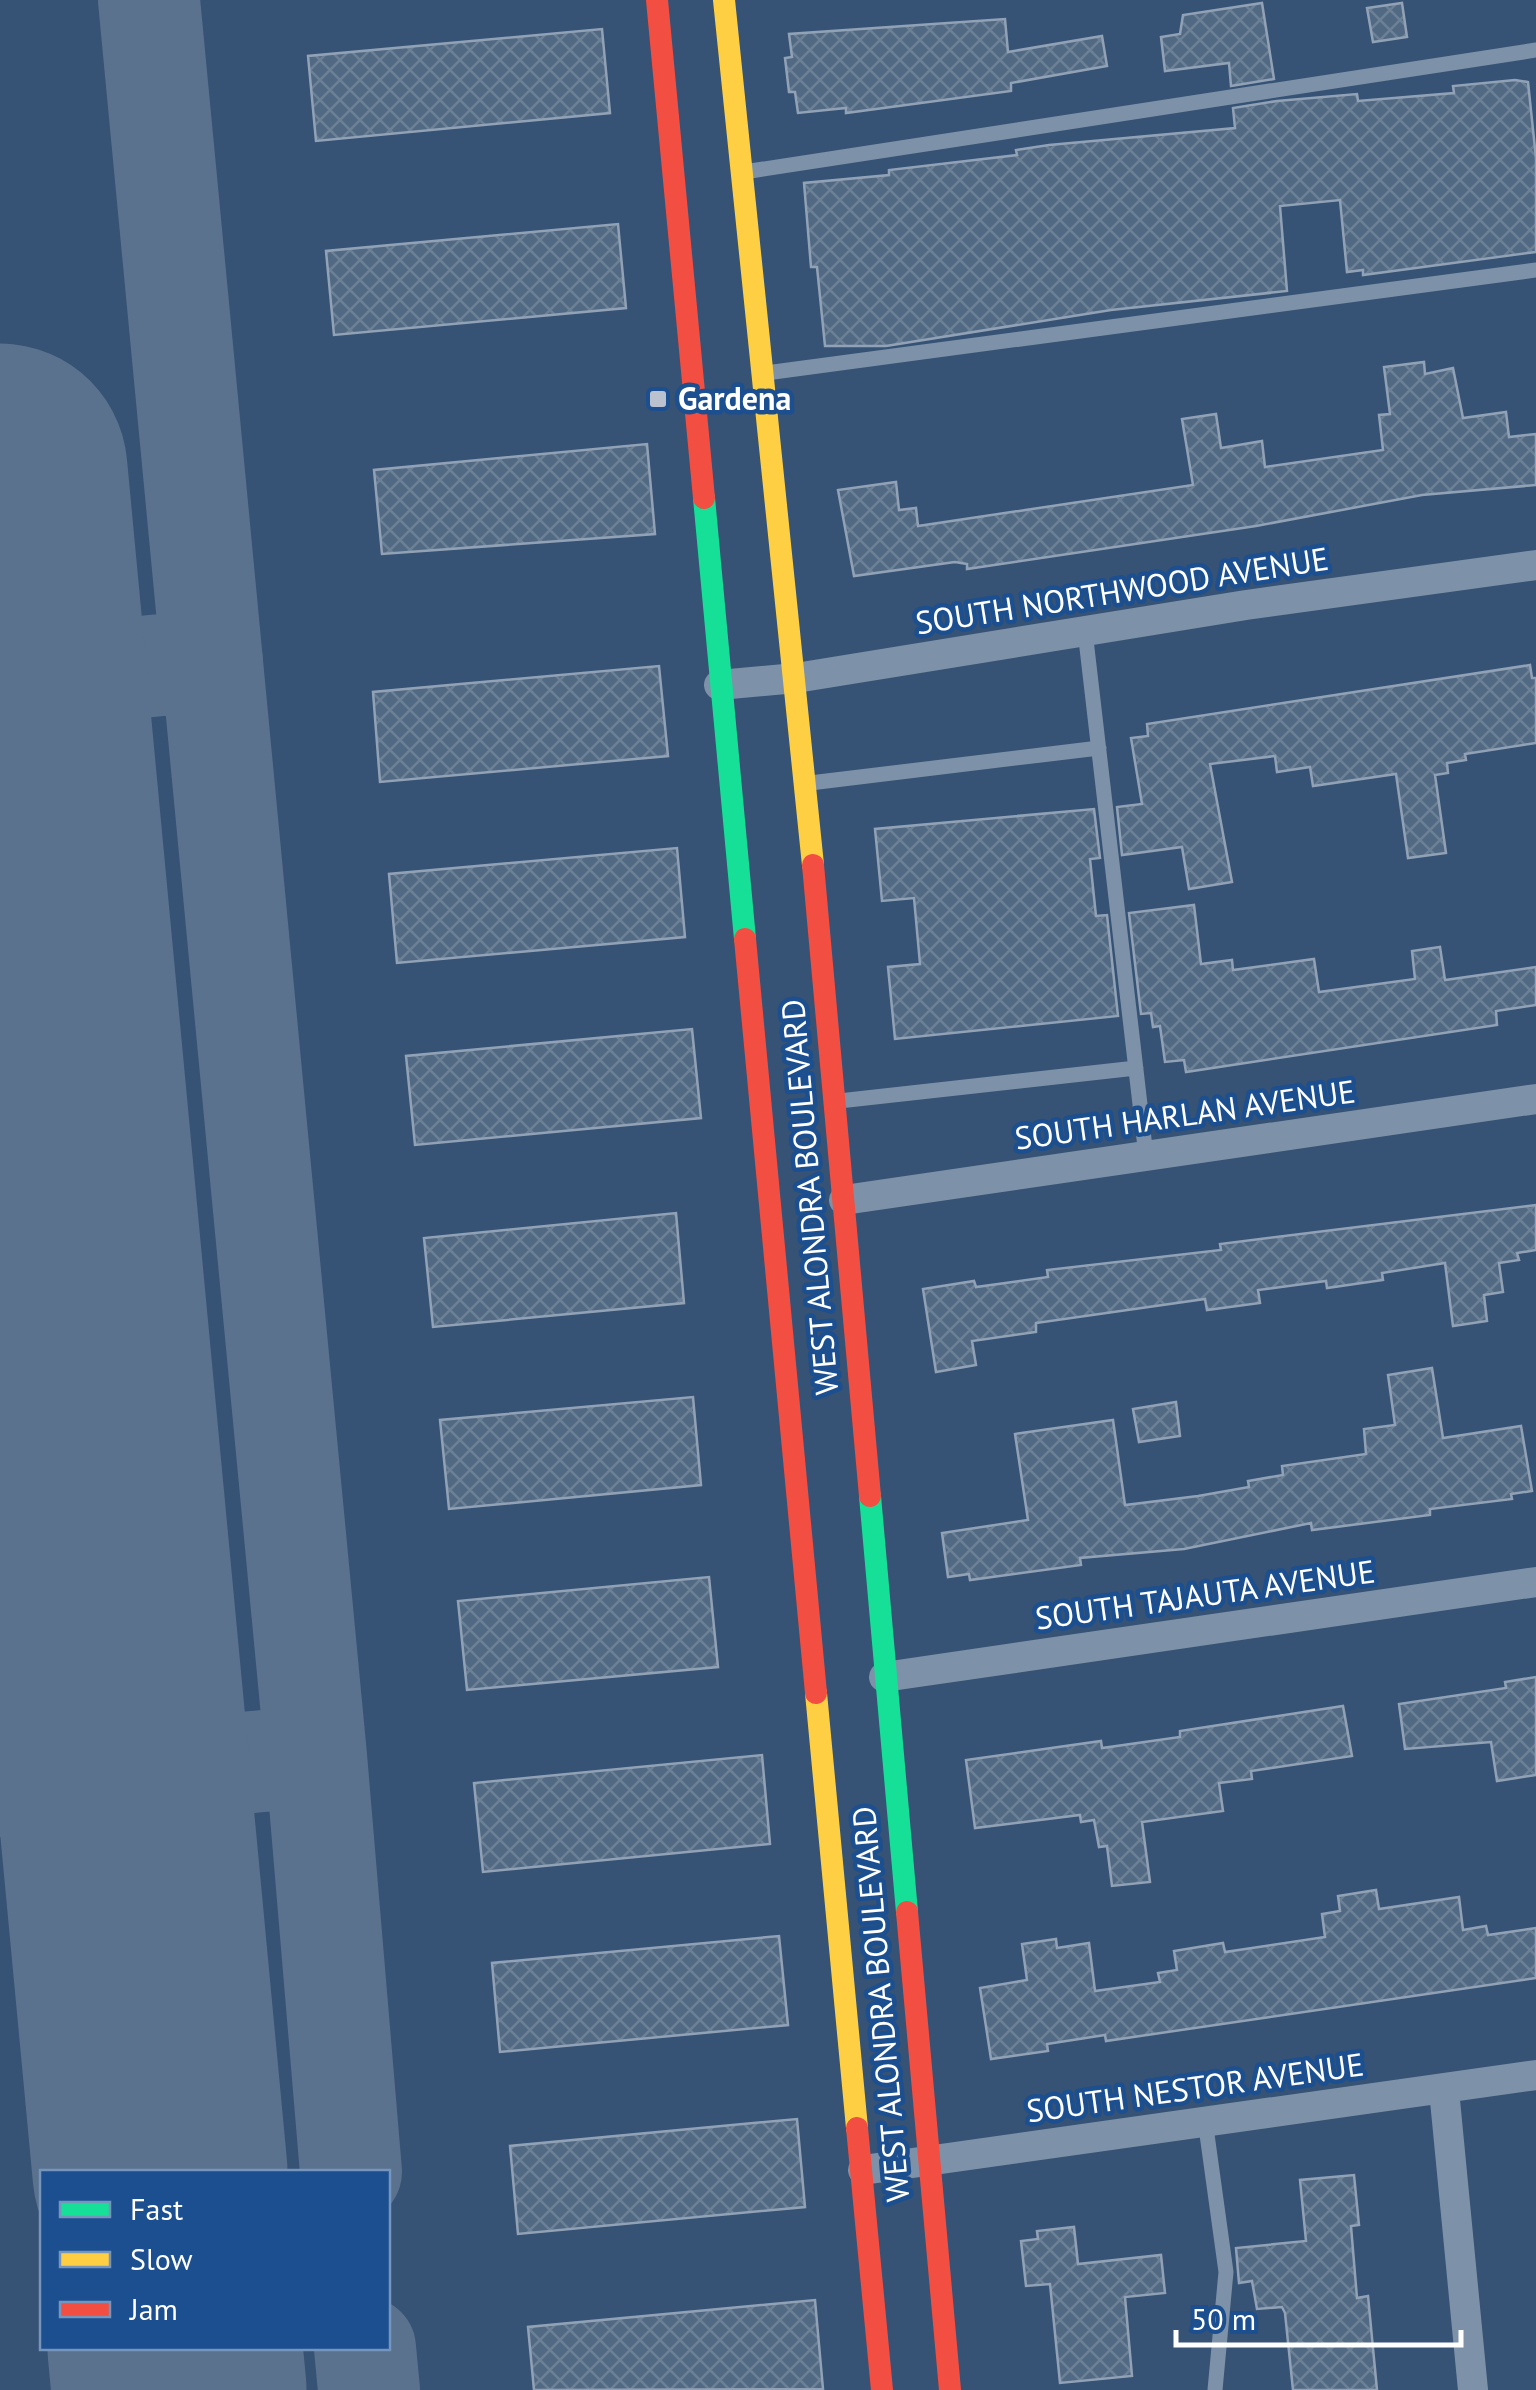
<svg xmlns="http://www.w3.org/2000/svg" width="1536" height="2390" font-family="'PT Sans',sans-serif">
<defs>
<pattern id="building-cross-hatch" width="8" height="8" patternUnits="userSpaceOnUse" patternTransform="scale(2.5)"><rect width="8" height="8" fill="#526984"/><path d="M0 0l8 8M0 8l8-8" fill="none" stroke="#6c8096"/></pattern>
</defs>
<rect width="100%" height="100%" fill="#365274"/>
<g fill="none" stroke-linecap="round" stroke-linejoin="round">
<path stroke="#5a728e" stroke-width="102" d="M149,0L316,1756L351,2172
M20,679L212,660
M0,1786L316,1756
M365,2348L369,2390"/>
<path stroke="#5a728e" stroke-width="255" d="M0,471L160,2172
M175,2348L179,2390"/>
</g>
<path fill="url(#building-cross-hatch)" stroke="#92a2b6" stroke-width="2.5" d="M1262,3L1274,79L1231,86L1229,63L1165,71L1161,37L1180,34L1183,15Z
M1402,3L1407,37L1373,42L1367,8Z
M1005,19L1008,52L1102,36L1107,66L1011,83V91L846,113V108L798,113L795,92H789L785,58L792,57L789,34Z
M602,29L610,113L316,141L308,56Z
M1515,80L1528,82L1536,158V252L1363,275V270L1347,272L1340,200L1280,206L1287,291L1111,310L886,346H825L817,267H811L804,183L889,175V170L1017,155L1016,150L1049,145L1235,128L1233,108L1277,101L1357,94L1358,101L1454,93L1453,86Z
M618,224L626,308L334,335L326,251Z
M1424,362L1425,374L1453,368L1463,418L1506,412L1509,437L1536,434V485L1422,495L1256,526L967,569V564L955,562L854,576L838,490L896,482L899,510L916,508L918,526L1193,485L1182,419L1216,414L1221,448L1262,441L1265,467L1383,450L1379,415L1390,414L1384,367Z
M647,444L655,534L382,554L374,470Z
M1530,665L1532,678H1536V743L1465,754L1466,760L1447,763L1448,773L1435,775L1446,853L1408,858L1396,774L1313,786L1310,767L1277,772L1275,756L1210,764L1232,882L1189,889L1182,847L1122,855L1117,807L1142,804L1131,738L1148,736L1147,724Z
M659,666L668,756L380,782L373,692Z
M1094,809L1100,858L1090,859L1096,916L1107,915L1118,1016L895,1039L888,967L920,964L914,898L882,901L875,829Z
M677,848L685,937L397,963L389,874Z
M1194,905L1201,964L1232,960L1233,970L1314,959L1319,992L1415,979L1412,951L1440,947L1445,980L1536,967V1005L1496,1011L1497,1025L1186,1072L1184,1060L1165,1062L1160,1026L1153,1027L1151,1013L1141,1014L1129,913Z
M692,1029L701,1118L415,1145L406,1056Z
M1536,1205V1250L1517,1253L1519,1260L1499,1263L1503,1292L1484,1295L1487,1321L1453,1326L1445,1263L1382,1273L1383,1280L1327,1288L1326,1281L1258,1290L1260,1303L1207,1310L1205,1299L1036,1323V1332L972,1341L976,1365L936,1372L923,1289L974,1281L976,1287L1048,1277L1047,1270L1221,1250L1220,1244Z
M676,1213L684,1303L433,1327L424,1238Z
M1432,1368L1443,1438L1521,1426L1532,1491L1511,1494L1512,1499L1430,1509V1515L1312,1530L1311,1523L1184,1549L1080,1558L1081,1565L970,1580L969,1574L948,1577L942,1533L1028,1520L1015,1434L1113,1420L1125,1505L1198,1496L1249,1487L1248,1481L1283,1475L1282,1466L1366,1454L1364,1429L1395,1425L1388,1375Z
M693,1397L701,1485L449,1509L440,1420Z
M1176,1402L1180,1436L1139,1442L1133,1409Z
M709,1577L718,1667L467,1690L458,1601Z
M1536,1677V1775L1497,1781L1491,1742L1405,1749L1399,1704L1506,1688L1505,1682Z
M1343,1706L1352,1756L1251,1771L1252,1779L1219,1783L1223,1811L1142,1822L1150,1882L1112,1886L1107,1846L1099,1847L1094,1820L1081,1822L1080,1815L975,1828L966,1760L1101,1741L1102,1748L1180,1737V1731Z
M762,1755L770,1844L483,1872L474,1783Z
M1376,1890L1379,1909L1459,1897L1463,1930L1486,1926L1488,1935L1536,1928V1978L1106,2041L1105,2035L1047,2044L1048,2051L991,2059L980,1988L1027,1980L1022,1944L1056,1939L1057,1948L1089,1943L1095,1991L1160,1982L1158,1973L1177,1970L1174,1951L1223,1943L1225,1952L1325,1937L1322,1914L1340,1911L1338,1896Z
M779,1936L788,2025L500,2052L492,1963Z
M797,2119L805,2207L518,2234L510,2146Z
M1354,2175L1359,2225L1351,2226L1357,2298L1368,2296L1377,2390H1293L1285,2313L1282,2307L1257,2309L1252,2281L1239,2283L1236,2248L1306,2241L1300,2180Z
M1074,2227L1078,2264L1161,2255L1165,2293L1125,2297L1132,2376L1060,2383L1050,2284L1026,2286L1021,2241L1038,2239L1037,2231Z
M815,2300L823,2389L534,2390L528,2327Z"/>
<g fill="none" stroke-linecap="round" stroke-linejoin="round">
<path stroke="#7d92a8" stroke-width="15" d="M744,172L1536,50
M766,373L1536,270
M1085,631L1146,1156
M810,783L1099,748
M839,1101L1136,1068
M1205,2120L1226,2272L1215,2390"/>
<path stroke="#7d92a8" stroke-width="30" d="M719,685L796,678L1246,605L1536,565
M844,1200L1536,1099
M884,1677L1536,1582
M1444,2090L1473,2390
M863,2170L1536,2075"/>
<path stroke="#16e098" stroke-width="22" d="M704,498L745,939
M870,1496L907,1912"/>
<path stroke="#ffcf43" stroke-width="22" d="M724,0L813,865
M816,1693L857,2128"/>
<path stroke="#f24e42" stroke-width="22" d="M657,0L704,498
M813,865L870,1496
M745,939L816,1693
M907,1912L950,2390
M857,2128L882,2390"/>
</g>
<rect fill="#b9c2ce" stroke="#1b4f8f" stroke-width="4" x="648" y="389" width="20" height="20" rx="5"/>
<g text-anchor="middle" stroke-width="9" stroke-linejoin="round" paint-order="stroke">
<g font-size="32" font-weight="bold" fill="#fff" stroke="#1b4f8f" text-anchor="start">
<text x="678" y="410">Gardena</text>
</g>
<g font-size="32" fill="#fff" stroke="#1b4f8f">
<text transform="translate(1122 591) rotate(-9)" y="11">SOUTH NORTHWOOD AVENUE</text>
<text transform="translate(1185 1115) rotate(-8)" y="11">SOUTH HARLAN AVENUE</text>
<text transform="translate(810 1197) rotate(-95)" y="11">WEST ALONDRA BOULEVARD</text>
<text transform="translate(1205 1595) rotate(-8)" y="11">SOUTH TAJAUTA AVENUE</text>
<text transform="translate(881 2004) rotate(-95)" y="11">WEST ALONDRA BOULEVARD</text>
<text transform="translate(1195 2088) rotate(-8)" y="11">SOUTH NESTOR AVENUE</text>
</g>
</g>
<rect x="40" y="2170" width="350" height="180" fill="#1b4f8f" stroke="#7695bc" stroke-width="2.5"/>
<rect x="60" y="2202" width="50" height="15" fill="#16e098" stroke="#7695bc" stroke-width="2.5"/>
<text x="130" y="2220" font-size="30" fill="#ffffff">Fast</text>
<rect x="60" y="2252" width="50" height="15" fill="#ffcf43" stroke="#7695bc" stroke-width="2.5"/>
<text x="130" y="2270" font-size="30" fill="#ffffff">Slow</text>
<rect x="60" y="2302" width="50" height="15" fill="#f24e42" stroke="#7695bc" stroke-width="2.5"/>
<text x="130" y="2320" font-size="30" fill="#ffffff">Jam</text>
<path d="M1176 2330v15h285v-15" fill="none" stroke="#ffffff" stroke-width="5"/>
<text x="1191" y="2330" font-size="30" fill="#ffffff" stroke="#1b4f8f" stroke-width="8" paint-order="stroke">50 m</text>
</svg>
